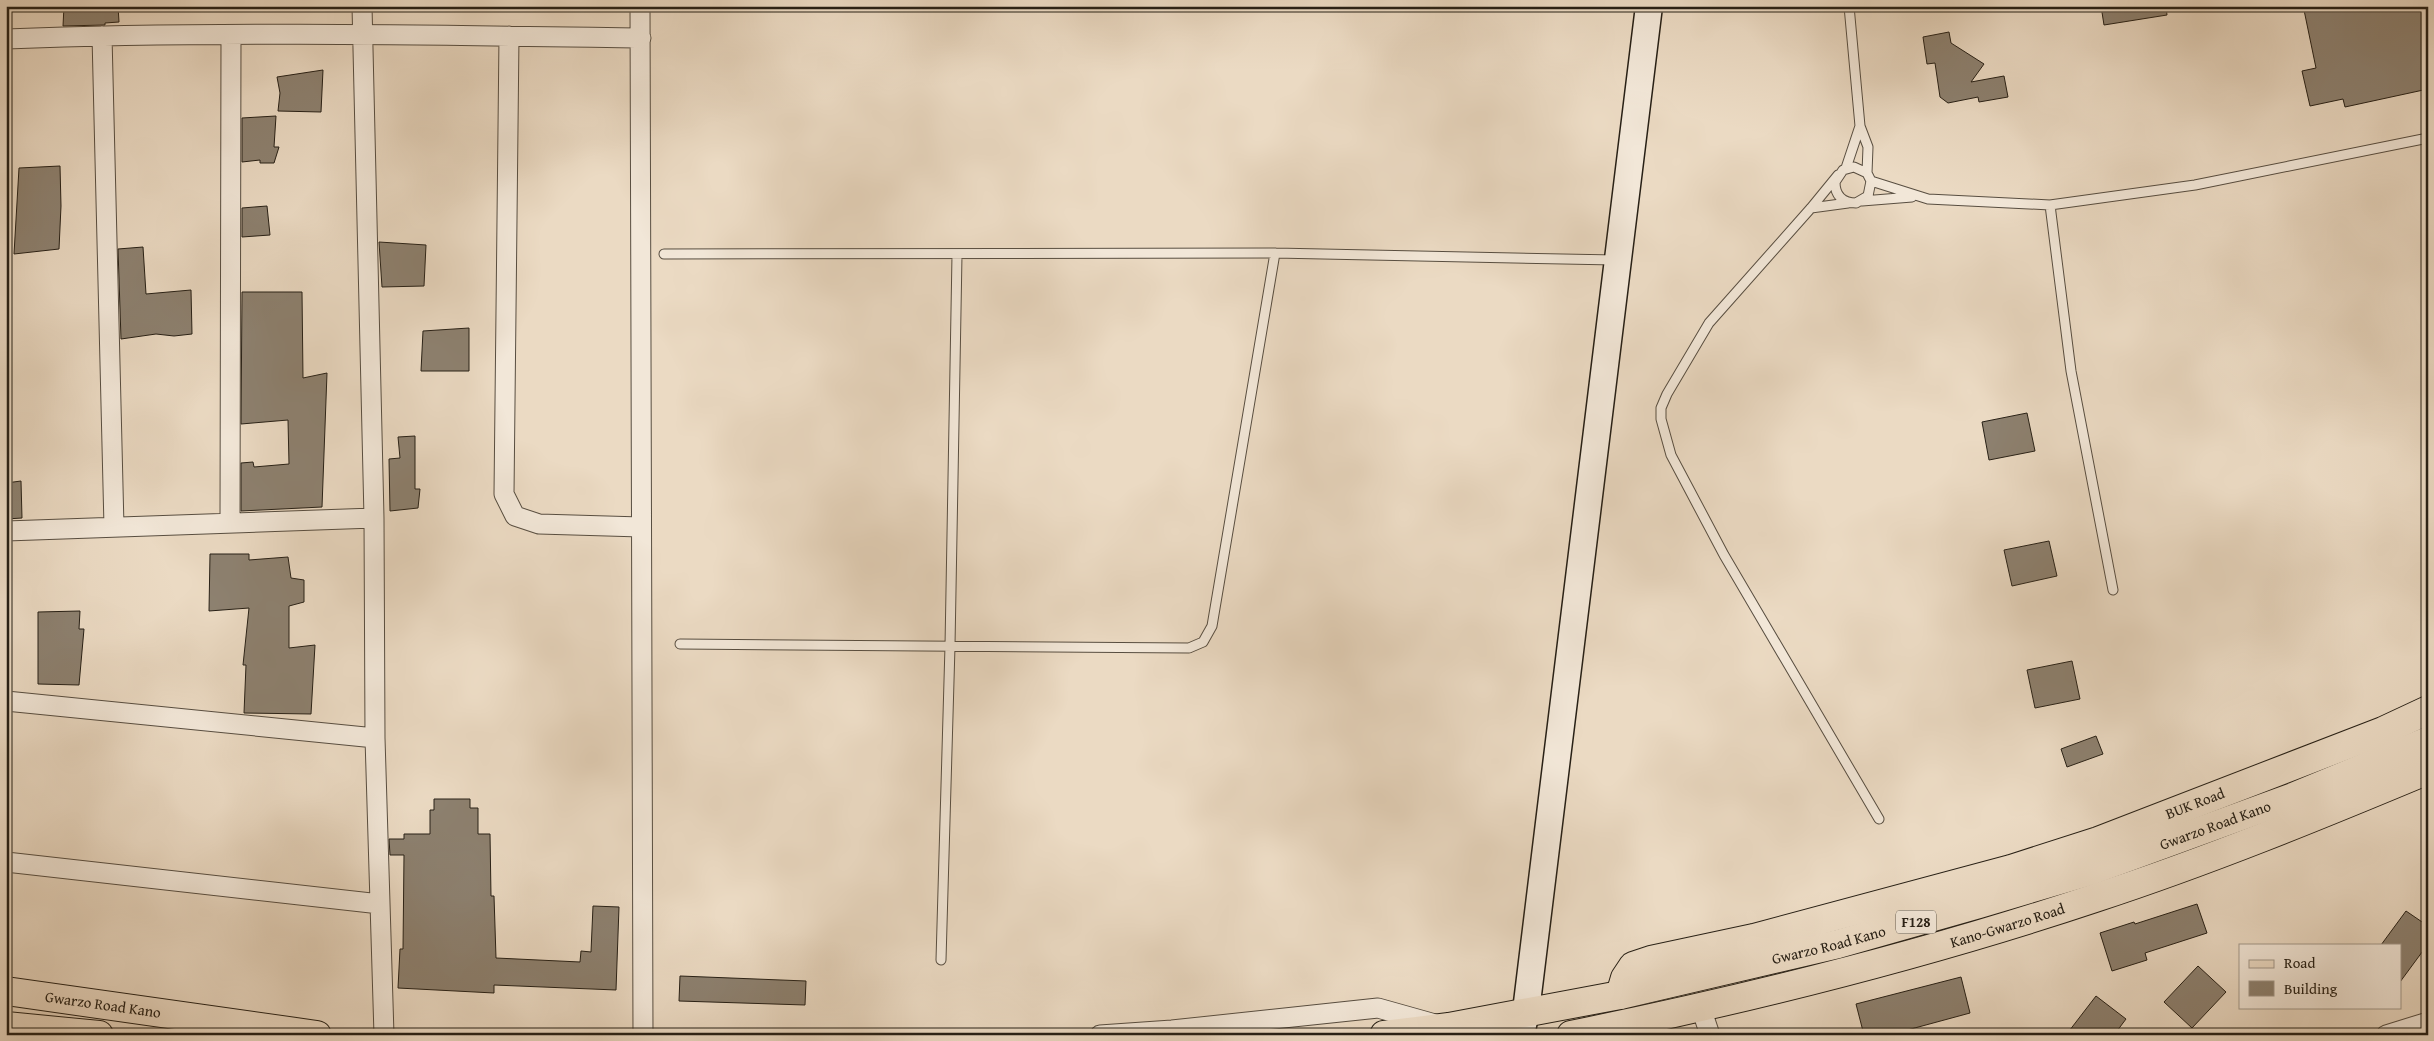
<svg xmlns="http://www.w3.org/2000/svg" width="2434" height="1041" font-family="'Gentium Book Plus',serif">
<rect width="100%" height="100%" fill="#ebdac3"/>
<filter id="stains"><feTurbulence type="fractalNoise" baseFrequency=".004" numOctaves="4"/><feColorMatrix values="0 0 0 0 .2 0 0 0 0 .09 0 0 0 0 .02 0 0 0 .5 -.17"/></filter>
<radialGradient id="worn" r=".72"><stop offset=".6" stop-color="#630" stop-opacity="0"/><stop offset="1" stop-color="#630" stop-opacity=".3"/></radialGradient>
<path fill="#8d8170" stroke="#272016" d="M64,6H118L119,22L105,23V25L63,26Z
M2101,6H2166L2167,15L2104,25Z
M2320,6H2428V89L2345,107L2343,99L2310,106L2302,71L2316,68L2304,10Z
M1949,32L1951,43L1984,64L1971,82L2004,76L2008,97L1979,102L1978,97L1948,103L1940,97L1935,63L1927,64L1923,37Z
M323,70L321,112L278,111L280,93L277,77Z
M276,116L274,147H279L274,163H260V160L242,162V118Z
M60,166L61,206L59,249L14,254L19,168Z
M267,206L270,235L242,237V208Z
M379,242L426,245L424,286L382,287Z
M143,247L146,294L191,290L192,334L174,336L156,334L121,339L118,249Z
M242,292H302L303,378L327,373L322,507L241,511V463L253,462L254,467L289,464L288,420L241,424Z
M469,328V371H421L423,331Z
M2027,413L2035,451L1989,460L1982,422Z
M415,436V489H420L418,508L390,511L389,459L400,458L398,437Z
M21,481L22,518L6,519V483Z
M2049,541L2057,576L2012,586L2004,550Z
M210,554H249V560L288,557L291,578L304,580V602L289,606V648L315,645L311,714L244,713L246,665H243L249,608L209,611Z
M80,611L79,629H84L79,685L38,684V612Z
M2072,661L2080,699L2035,708L2027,670Z
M2096,736L2103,754L2067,767L2061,749Z
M434,799H470V808H478V834H490L491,896H494L496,958L580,962L581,951L591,952L593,906L619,907L616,990L494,985V993L398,988L400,949H403L404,855H390L389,839H404V834H430V810H434Z
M2197,904L2207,933L2145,953L2147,960L2112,971L2100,933L2134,922L2135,924Z
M2406,911L2428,926V944L2400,982V945H2381Z
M2198,966L2226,992L2192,1028L2164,1002Z
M680,976L806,981L805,1005L679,1001Z
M1961,977L1970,1013L1889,1035H1864L1856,1004Z
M2096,996L2126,1019L2114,1035H2066Z"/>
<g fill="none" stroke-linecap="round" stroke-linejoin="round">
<defs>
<path id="lane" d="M1849,6L1860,126L1868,147L1867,173L1871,181L1868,196L1856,203C1842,203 1835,195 1835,182L1843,170L1854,167L1867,173
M1846,168L1860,126
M1838,175L1811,208L1709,323L1667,394L1661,408V419L1671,455L1724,555L1879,819
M1871,181L1928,199L2050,205L2195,185L2428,138
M1862,201L1912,197
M2050,205L2071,371L2113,590
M1811,208L1848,203
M664,254L1275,253L1615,260
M680,644L1189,648L1203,642L1212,626L1275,253
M941,960L950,646L957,255"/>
<path id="street" d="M362,6L374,518L375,738L384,1035
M640,6L643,1035
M102,36L114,527
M509,36L504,494L515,516L539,524L641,527
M6,39C218,31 429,35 641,38
M230,523L231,35
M6,531L374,518
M6,701L375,738
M6,862L380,904
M1701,1008L1710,1035
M1100,1035L1172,1030L1378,1008L1435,1024
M2386,1035L2428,1022"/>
<path id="secondary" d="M1521,1035L1526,1011L1649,6"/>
<g id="primary">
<path id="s1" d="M6,991L317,1035"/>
<path id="s2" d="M1620,995L1625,978L1633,966L1651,960L1754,938L2011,869L2098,841L2383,731L2428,710"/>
<path d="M6,1026L99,1035"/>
<path id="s3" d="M1384,1035L1449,1027L1620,995L1838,944L1979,904L2090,871L2293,797L2428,741"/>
<path id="s4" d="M1571,1035C1748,999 1924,955 2095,898C2208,861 2318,816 2428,770"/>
</g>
</defs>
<use href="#lane" stroke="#584e41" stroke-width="11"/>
<use href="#street" stroke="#584e41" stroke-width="21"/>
<use href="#secondary" stroke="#272016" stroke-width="29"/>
<use href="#primary" stroke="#272016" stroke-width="30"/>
<use href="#lane" stroke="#f2e7d8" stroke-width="9"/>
<use href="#street" stroke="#f2e7d8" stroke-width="19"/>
<use href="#secondary" stroke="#f2e7d8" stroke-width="26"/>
<use href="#primary" stroke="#ebdac3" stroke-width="28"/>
</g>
<g text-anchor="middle" stroke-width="4.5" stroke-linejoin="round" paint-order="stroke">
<rect fill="#f2e7d8" stroke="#645c50" stroke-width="1" x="1896" y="910.5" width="40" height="23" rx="4"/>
<g font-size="14" font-weight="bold" fill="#272016">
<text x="1916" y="927">F128</text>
</g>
<g font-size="15" fill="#272016" stroke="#f2e7d8">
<text dy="5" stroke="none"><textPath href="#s2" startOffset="618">BUK Road</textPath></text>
<text dy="5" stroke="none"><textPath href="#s3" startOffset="859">Gwarzo Road Kano</textPath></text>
<text dy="5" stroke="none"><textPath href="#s4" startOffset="450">Kano-Gwarzo Road</textPath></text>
<text dy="5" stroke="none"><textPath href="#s3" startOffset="454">Gwarzo Road Kano</textPath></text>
<text dy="5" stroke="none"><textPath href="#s1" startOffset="98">Gwarzo Road Kano</textPath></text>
</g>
</g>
<rect width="2434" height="1041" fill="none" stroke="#ebdac3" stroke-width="25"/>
<rect x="8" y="8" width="2419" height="1026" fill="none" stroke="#272016" stroke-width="2.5"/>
<rect x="12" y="12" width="2409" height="1016" fill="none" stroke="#272016"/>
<rect x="2239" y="944" width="162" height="65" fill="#f2e7d8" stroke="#a1978a"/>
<rect x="2249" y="960" width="25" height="8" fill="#ebdac3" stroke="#a1978a"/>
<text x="2284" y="968" font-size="15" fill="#272016">Road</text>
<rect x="2249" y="981" width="25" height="15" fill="#8d8170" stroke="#a1978a"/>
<text x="2284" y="994" font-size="15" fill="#272016">Building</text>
<rect width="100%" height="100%" filter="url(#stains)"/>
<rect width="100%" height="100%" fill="url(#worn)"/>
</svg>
